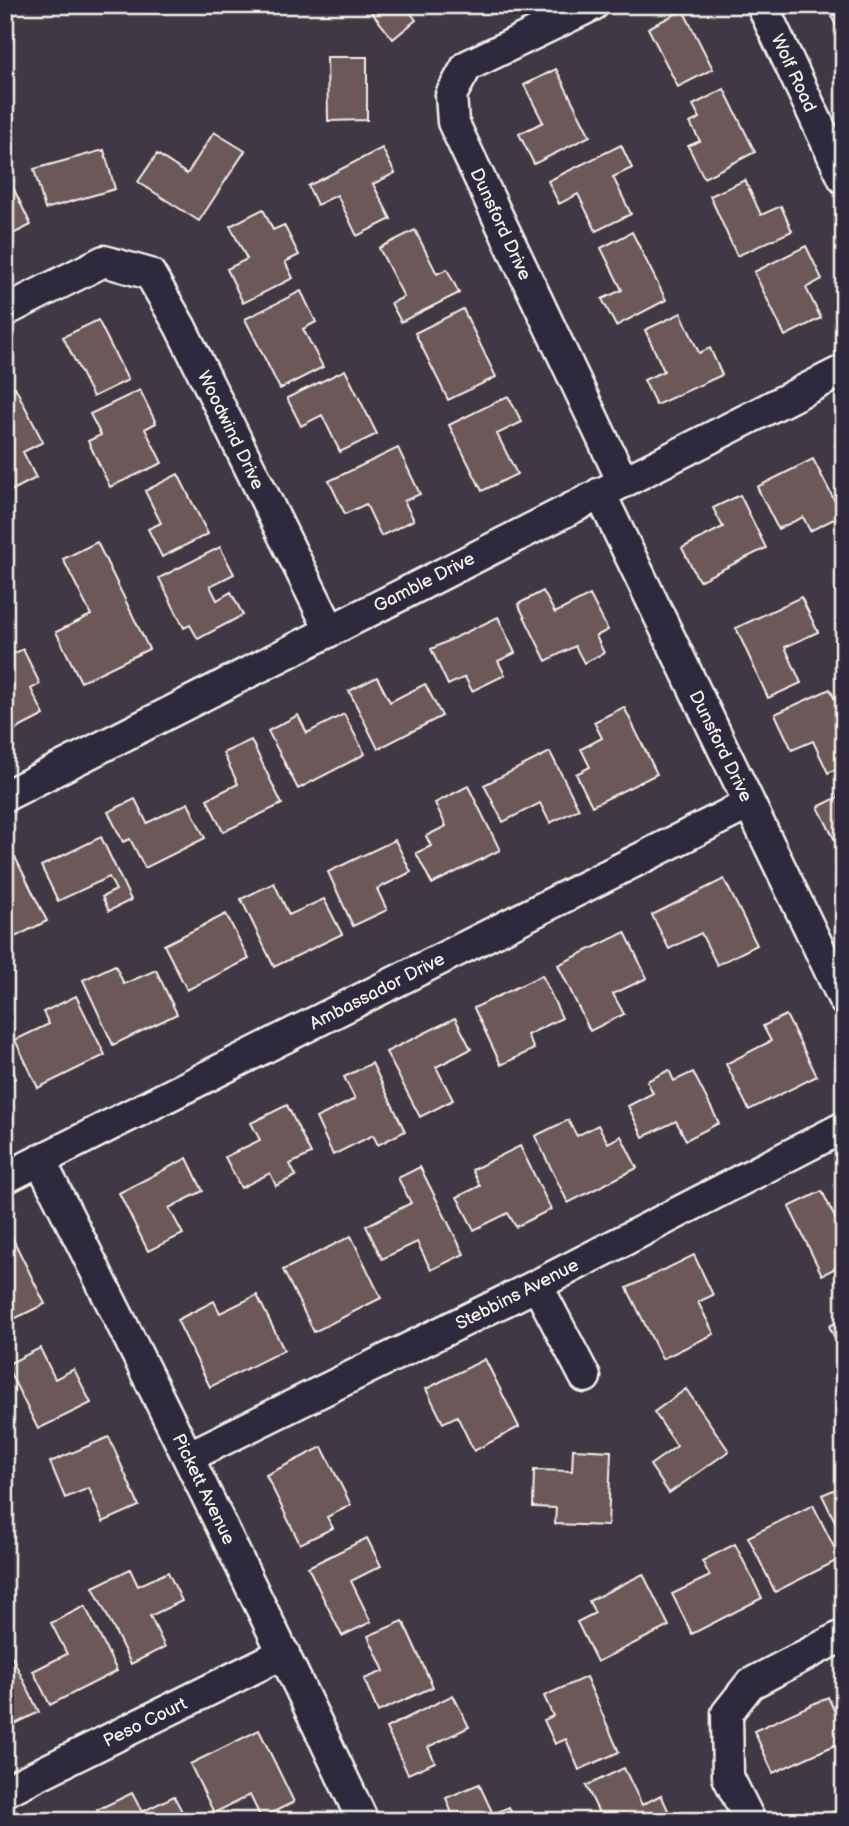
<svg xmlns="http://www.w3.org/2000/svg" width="849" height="1826" font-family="'Balsamiq Sans',sans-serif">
<rect width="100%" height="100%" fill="#413845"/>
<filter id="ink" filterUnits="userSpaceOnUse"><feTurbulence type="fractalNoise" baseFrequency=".0143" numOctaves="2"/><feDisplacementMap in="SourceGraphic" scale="14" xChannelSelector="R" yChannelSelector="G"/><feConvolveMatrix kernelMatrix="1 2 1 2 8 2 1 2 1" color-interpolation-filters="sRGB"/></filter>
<g filter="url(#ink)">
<path fill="#6c5859" stroke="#f4f1e8" stroke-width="2" d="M366,5H408L406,7L416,20L393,39Z
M683,10L713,69L678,87L648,28Z
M844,10V41L831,16Z
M327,57H367V120L328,121Z
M556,69L590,136L534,164L519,134L543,122L524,85Z
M724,89L755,152L704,178L688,146L700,141L690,123L700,118L693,105Z
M214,132L245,151L199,221L138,182L157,154L187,174Z
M621,145L632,168L613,177L631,214L596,231L578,194L559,204L548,181Z
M382,148L395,173L373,184L391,219L357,236L337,195L317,205L308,186Z
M104,150L115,189L45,209L34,169Z
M8,177L31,225L5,238V178Z
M745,180L761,215L781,206L792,231L737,256L710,196Z
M263,209L273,230L284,225L299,255L285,262L293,278L243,303L227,269L247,259L230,226Z
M415,230L437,274L447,269L459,293L401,322L391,303L404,297L379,248Z
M632,232L666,300L616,326L602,299L622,290L601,248Z
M806,246L822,279L806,288L821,318L785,336L754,272Z
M301,291L316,322L303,329L323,367L280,389L245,319Z
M463,309L496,377L448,400L415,333Z
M681,313L699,353L710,348L722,375L656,405L644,380L664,371L645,330Z
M98,320L128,380L93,397L63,337Z
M345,370L377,434L340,452L322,415L301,426L287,398Z
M15,387L43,442L23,452L36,478L5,494V392Z
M140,390L156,423L145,429L162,463L110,487L88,441L101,435L90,414Z
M508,396L522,422L497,434L517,474L482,491L449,425Z
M844,440V463L835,445Z
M398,448L420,494L404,501L414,520L381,536L366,504L345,514L329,481Z
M813,459L842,515L810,531L803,517L778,529L757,487Z
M178,474L208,534L162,557L148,529L161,523L145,491Z
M740,495L766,548L699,581L682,548L723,527L713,508Z
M97,542L149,649L81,682L56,632L91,615L63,559Z
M220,547L234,574L210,586L217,600L231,592L243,615L198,639L190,625L184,628L159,578Z
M543,591L555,613L590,595L608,630L596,636L604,653L584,663L575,646L546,661L518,604Z
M801,597L818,632L785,647L801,683L768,698L736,628Z
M498,617L515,653L498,661L505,675L472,691L465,677L448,685L431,649Z
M23,649L40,684L31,689L44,715L5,735V658Z
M377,677L390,702L425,684L442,716L378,749L349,691Z
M830,689L839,708L844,706V766L828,773L813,741L792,750L775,714Z
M624,707L657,774L592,806L576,774L590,767L581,749L602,738L594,722Z
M344,714L365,754L298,789L268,731L298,715L307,733Z
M251,740L282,804L223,832L207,799L238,784L223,753Z
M550,752L579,809L550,823L540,803L503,822L484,785Z
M468,786L500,850L432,884L416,853L431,846L426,836L446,826L435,803Z
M844,794V858L818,807Z
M135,799L147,823L188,803L205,838L145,868L130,839L123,842L108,812Z
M101,837L131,900L109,911L102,897L116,890L109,877L58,901L41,866Z
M395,840L411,872L377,889L387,910L353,926L328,872Z
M15,857L47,921L5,942V862Z
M724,879L757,945L717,965L701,933L669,949L652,915Z
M274,883L289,915L324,899L342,934L274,967L241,899Z
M226,914L249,959L187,990L164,945Z
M625,932L647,978L613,994L624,1014L590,1031L558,965Z
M115,965L124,984L156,970L177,1014L113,1045L83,980Z
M542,975L562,1018L527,1035L534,1049L501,1065L474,1008Z
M76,996L105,1055L38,1088L15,1040L49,1024L43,1012Z
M786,1015L817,1076L749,1110L726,1064L771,1041L763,1026Z
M455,1018L471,1049L436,1067L453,1100L420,1117L386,1052Z
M5,1054L16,1078L5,1083Z
M372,1063L405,1131L378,1145L373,1135L333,1155L316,1118L355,1099L344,1077Z
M669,1070L674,1081L693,1072L719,1123L686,1140L676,1121L643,1137L628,1106L653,1093L647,1081Z
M287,1105L311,1154L290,1164L296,1176L276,1186L270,1173L241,1188L225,1157L260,1140L251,1123Z
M568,1120L577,1136L598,1125L608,1143L621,1136L637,1168L568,1203L535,1136Z
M520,1146L551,1209L516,1227L508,1213L474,1230L457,1197L480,1186L472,1170Z
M187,1158L203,1191L169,1208L183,1234L148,1251L119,1193Z
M420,1167L464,1254L431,1270L417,1242L382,1259L366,1226L411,1203L398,1178Z
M822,1191L839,1226L844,1223V1264L822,1275L789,1207Z
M10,1233L45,1304L14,1319L5,1302V1235Z
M351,1236L381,1298L314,1332L283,1270Z
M694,1255L713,1295L698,1302L714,1334L662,1359L627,1288Z
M257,1295L284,1350L210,1387L177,1320L214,1301L220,1313Z
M844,1319V1357L829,1326Z
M40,1348L55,1379L74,1369L91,1403L38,1429L6,1365Z
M485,1359L519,1427L474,1451L457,1416L443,1423L426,1389Z
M686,1389L729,1451L669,1493L650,1465L677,1446L654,1412Z
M109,1437L139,1506L103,1522L89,1488L65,1498L50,1462Z
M322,1447L351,1505L327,1517L333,1528L300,1544L266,1475Z
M573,1449L611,1451L608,1526L555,1524L556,1508L533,1507L534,1470L572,1471Z
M844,1485V1540L822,1495Z
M813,1505L840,1559L775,1592L748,1537Z
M367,1538L381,1566L351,1581L371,1622L342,1636L308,1567Z
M735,1544L762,1598L692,1634L672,1594L710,1576L702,1561Z
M130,1569L138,1586L168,1572L182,1601L150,1616L165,1647L131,1664L93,1587Z
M643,1574L669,1626L597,1662L577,1622L595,1613L589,1601Z
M85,1606L117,1671L50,1705L33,1671L67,1654L51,1623Z
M403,1621L433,1687L378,1712L364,1679L384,1671L368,1636Z
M11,1655L39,1712L5,1729V1658Z
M586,1677L619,1752L579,1770L566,1739L555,1744L544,1720L553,1716L544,1696Z
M453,1695L469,1727L428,1747L435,1762L408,1774L386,1728Z
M828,1697L844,1732V1741L773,1773L754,1731Z
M259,1730L294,1802L261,1818L250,1795L214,1813L190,1764Z
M624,1768L642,1805L661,1795L673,1821H603L586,1786Z
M479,1784L493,1814L509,1807L515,1821H455L446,1798Z
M132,1793L142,1812L174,1796L187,1821H103L97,1810Z
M844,1807V1821H812Z"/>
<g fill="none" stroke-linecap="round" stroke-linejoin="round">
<defs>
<path id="minor" d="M593,5L467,66L451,95L453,122L623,482
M762,5L844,179
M5,311L104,261L150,274L180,326L330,630
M600,493L844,1000
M5,796L844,370
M40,1160C150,1379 259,1599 363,1821
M5,1178L749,804
M537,1285L585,1377
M188,1457L537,1285L844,1127
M5,1791L284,1653
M750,1821L728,1777L727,1713L750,1684L844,1635"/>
</defs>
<use href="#minor" stroke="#f4f1e8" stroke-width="35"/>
<use href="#minor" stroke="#2f2a3d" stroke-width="30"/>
</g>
</g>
<g text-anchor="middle" stroke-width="6" stroke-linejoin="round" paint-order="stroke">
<g font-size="18" fill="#f4f1e8" stroke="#2f2a3d">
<text transform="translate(794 73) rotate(65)" y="6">Wolf Road</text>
<text transform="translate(501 224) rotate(65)" y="6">Dunsford Drive</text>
<text transform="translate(231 430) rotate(64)" y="6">Woodwind Drive</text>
<text transform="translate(424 582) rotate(-27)" y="6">Gamble Drive</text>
<text transform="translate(721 746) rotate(64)" y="6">Dunsford Drive</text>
<text transform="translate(377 991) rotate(-27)" y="6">Ambassador Drive</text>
<text transform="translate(517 1294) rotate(-27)" y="6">Stebbins Avenue</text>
<text transform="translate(204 1489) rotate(64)" y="6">Pickett Avenue</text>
<text transform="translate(145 1722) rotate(-26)" y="6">Peso Court</text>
</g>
</g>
<rect width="849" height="1826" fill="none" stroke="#2f2a3d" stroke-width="28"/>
<rect x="14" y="14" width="821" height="1798" fill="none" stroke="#f4f1e8" stroke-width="2.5" filter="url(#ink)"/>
</svg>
